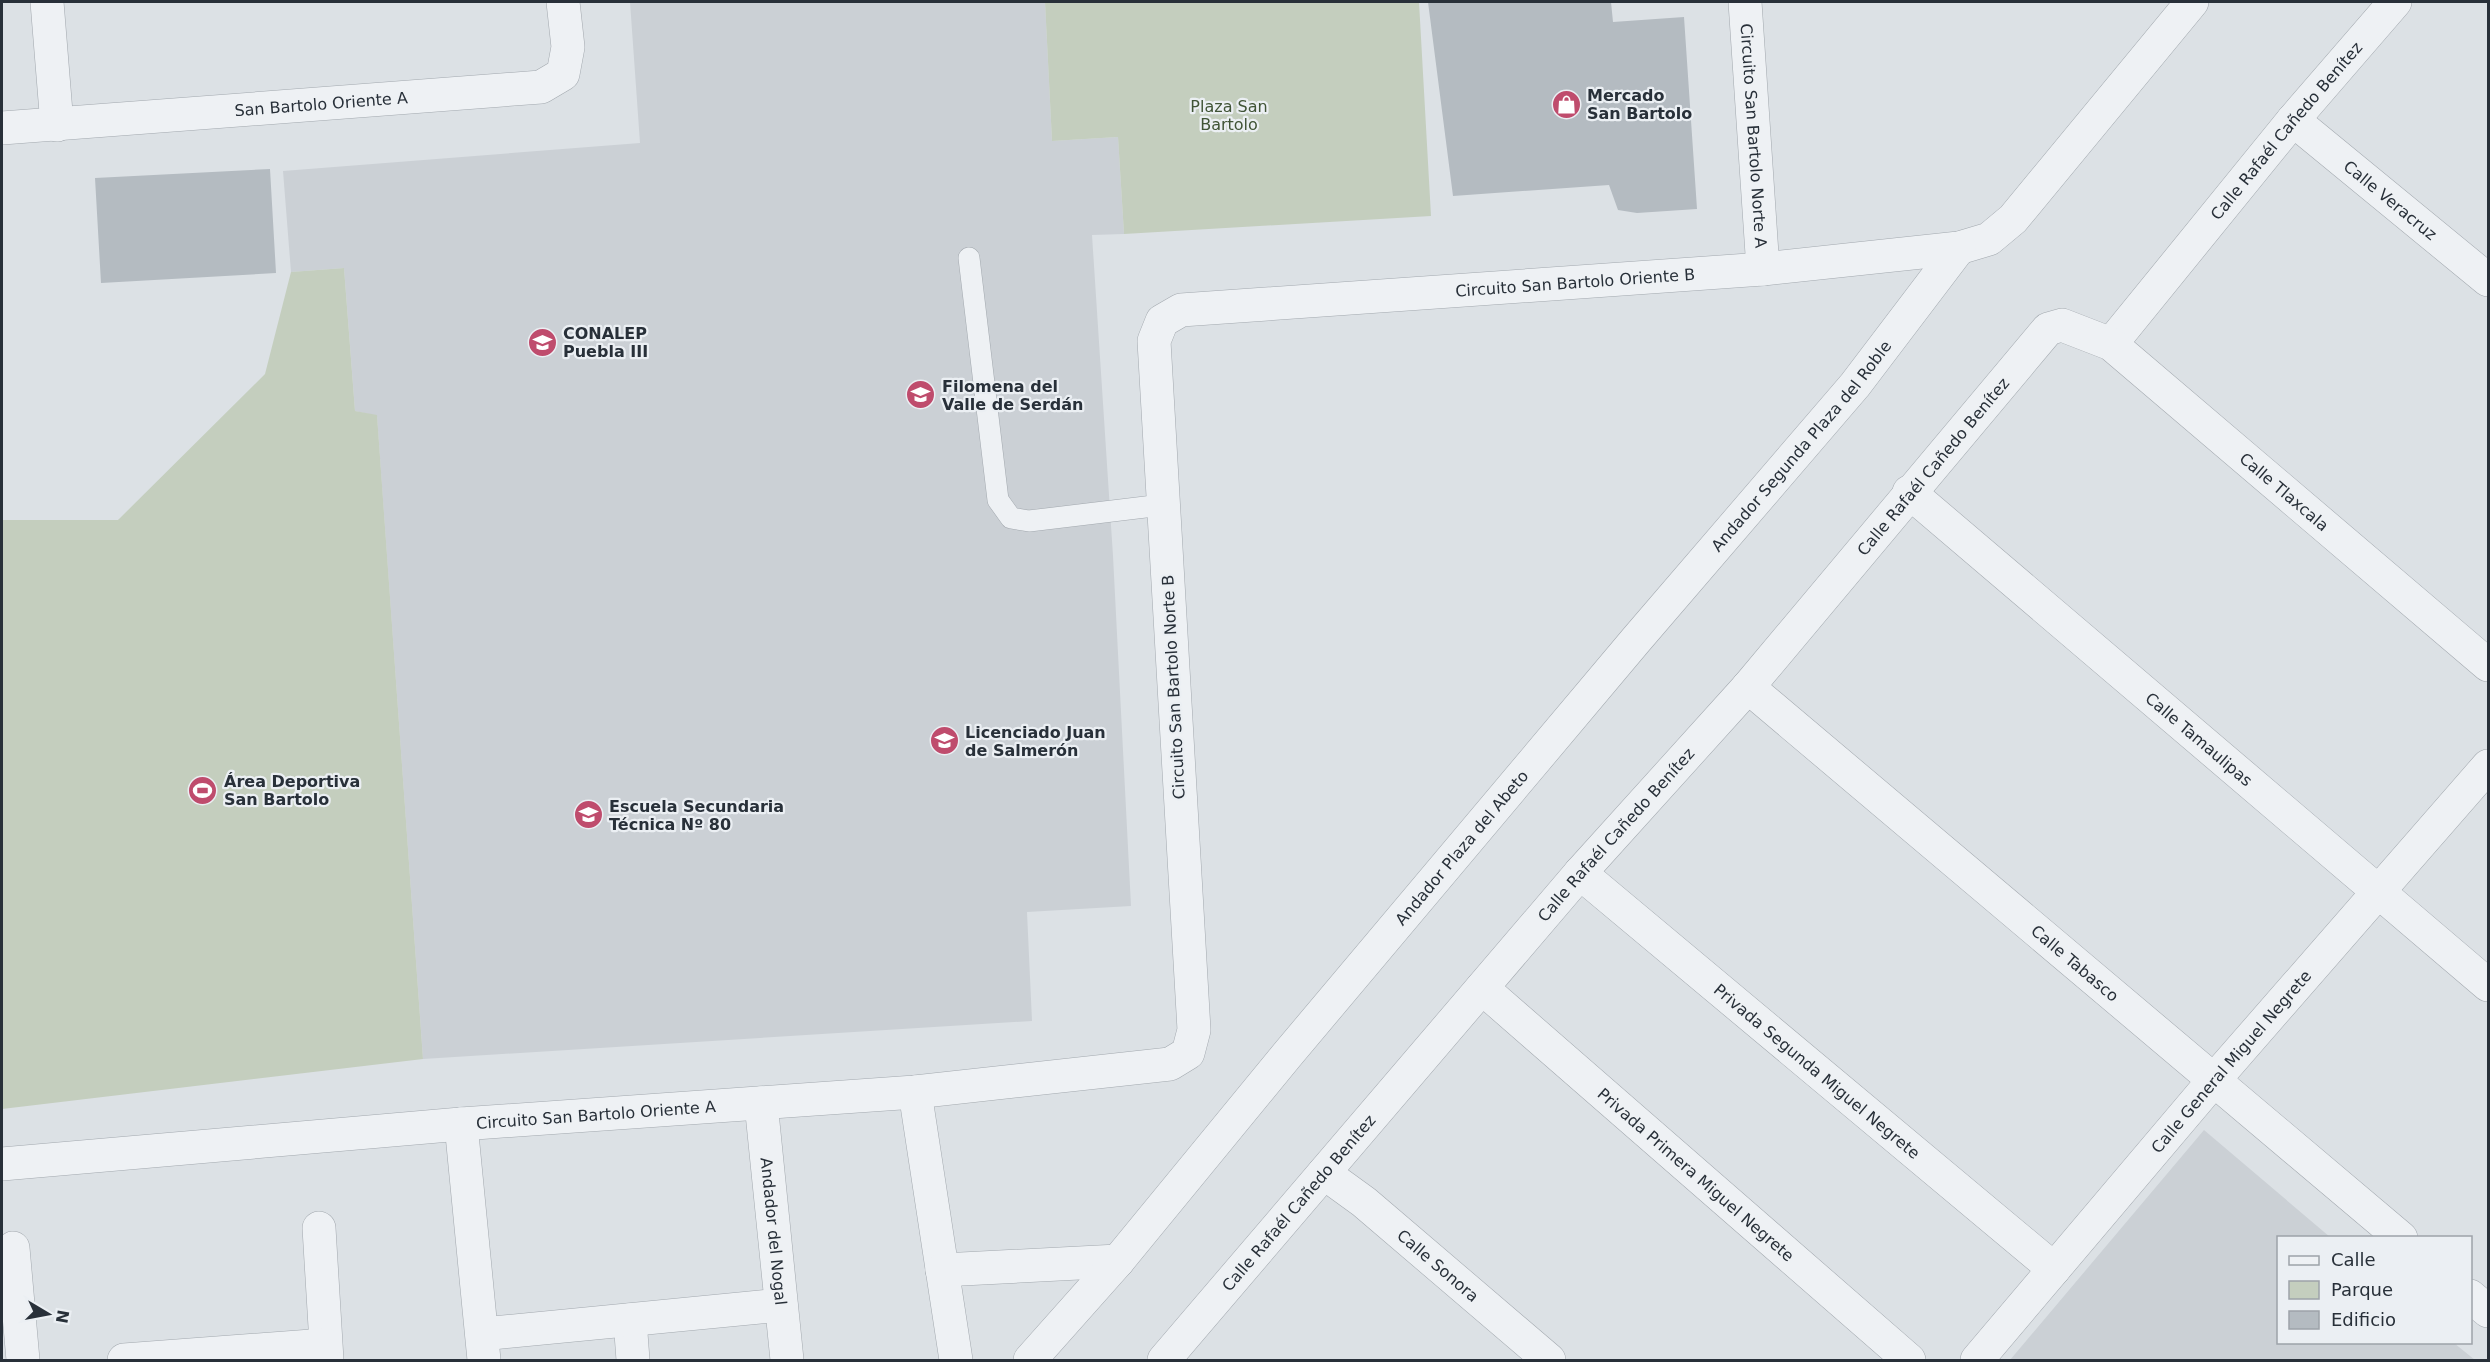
<svg xmlns="http://www.w3.org/2000/svg" width="2490" height="1362" font-family="'DejaVu Sans',sans-serif">
<rect width="100%" height="100%" fill="#dce1e5"/>
<path fill="#cbd0d5" d="M630,2H1045L1052,141L1118,137L1124,234L1092,235L1113,556L1131,906L1027,912L1032,1021L423,1059L377,416L355,411L344,268L291,272L283,171L640,143Z
M2204,1130L2330,1237L2278,1238V1342L2454,1343L2475,1360H2010Z"/>
<path fill="#c4cebe" d="M1045,2H1419L1431,216L1124,234L1118,137L1052,141Z
M344,268L355,411L377,415L423,1059L2,1109V520H118L265,374L291,272Z"/>
<path fill="#b4bbc1" d="M1428,2H1611L1613,22L1684,17L1697,209L1637,213L1618,210L1609,185L1453,196Z
M270,169L276,273L101,283L95,178Z"/>
<g fill="none" stroke-linecap="round" stroke-linejoin="round">
<defs>
<path id="service" d="M969,258L998,500L1011,518L1029,521L1162,505"/>
<g id="minor">
<path d="M47,2L57,125"/>
<path id="s1" d="M1745,2L1763,269"/>
<path id="s2" d="M2293,120L2488,280"/>
<path id="s3" d="M2,128L541,87L563,74L568,47L563,2"/>
<path id="s4" d="M2111,344L2293,120L2395,2"/>
<path id="s5" d="M1909,492L2488,985"/>
<path id="s6" d="M1748,687L2401,1238"/>
<path id="s7" d="M1580,873L2054,1269"/>
<path id="s8" d="M1482,988L1909,1360"/>
<path d="M915,1092L956,1360"/>
<path id="s9" d="M761,1103L787,1360"/>
<path d="M461,1124L484,1360"/>
<path id="s10" d="M2,1164L461,1124L915,1092L1170,1064L1188,1053L1194,1030L1154,341L1162,321L1181,310L1763,269L1959,248L1989,239L2013,219L2192,2"/>
<path id="s11" d="M1324,1173L1364,1202L1549,1360"/>
<path d="M319,1228L327,1360"/>
<path d="M13,1248L23,1360"/>
<path d="M942,1270L1118,1261"/>
<path d="M2470,1296L2488,1311"/>
<path d="M630,1320L633,1360"/>
<path d="M482,1334L781,1305"/>
<path d="M124,1360L325,1345"/>
<path id="s12" d="M1030,1360L1118,1261L1287,1055L1636,640L1855,385L1959,248"/>
<path id="s13" d="M1164,1360L1580,873L1748,687L2048,329L2062,325L2111,344L2488,665"/>
<path id="s14" d="M1977,1360L2214,1080L2488,766"/>
</g>
</defs>
<use href="#service" stroke="#a2a8ae" stroke-width="22"/>
<use href="#minor" stroke="#a2a8ae" stroke-width="34"/>
<use href="#service" stroke="#eef1f4" stroke-width="21"/>
<use href="#minor" stroke="#eef1f4" stroke-width="33"/>
</g>
<defs>
<symbol id="shop-disc" viewBox="-11 -11 22 22"><circle r="9.5" fill="#bf4c6d" stroke="#ebeff3"/><path d="M-5-2.5h2.3a2.7 3.5 0 0 1 5.4 0H5L5.5 6h-11ZM-1.5-2.5h3a1.5 2.3 0 0 0-3 0Z" fill="#fff"/></symbol>
<symbol id="school-disc" viewBox="-11 -11 22 22"><circle r="9.5" fill="#bf4c6d" stroke="#ebeff3"/><path d="M0-5L7-2L0 1L-7-2ZM-4 1L0 2.5L4 1V4Q0 6-4 4Z" fill="#fff"/></symbol>
<symbol id="stadium-disc" viewBox="-11 -11 22 22"><circle r="9.5" fill="#bf4c6d" stroke="#ebeff3"/><path d="M0-5a6.5 5 0 1 0 0 10a6.5 5 0 1 0 0-10ZM-3.5-1.8h7v3.6h-7Z" fill="#fff"/></symbol>
</defs>
<g fill-rule="evenodd">
<use href="#shop-disc" x="1550" y="88" width="33" height="33"/>
<use href="#school-disc" x="526" y="326" width="33" height="33"/>
<use href="#school-disc" x="904" y="378" width="33" height="33"/>
<use href="#school-disc" x="928" y="724" width="33" height="33"/>
<use href="#stadium-disc" x="186" y="774" width="33" height="33"/>
<use href="#school-disc" x="572" y="798" width="33" height="33"/>
</g>
<g text-anchor="middle" stroke-width="4.5" stroke-linejoin="round" paint-order="stroke">
<g font-size="16" font-weight="bold" fill="#283039" stroke="#ebeff3" text-anchor="start">
<text x="1587" y="101">Mercado<tspan x="1587" dy="18">San Bartolo</tspan></text>
<text x="563" y="339">CONALEP<tspan x="563" dy="18">Puebla III</tspan></text>
<text x="942" y="392">Filomena del<tspan x="942" dy="18">Valle de Serdán</tspan></text>
<text x="965" y="738">Licenciado Juan<tspan x="965" dy="18">de Salmerón</tspan></text>
<text x="224" y="787">Área Deportiva<tspan x="224" dy="18">San Bartolo</tspan></text>
<text x="609" y="812">Escuela Secundaria<tspan x="609" dy="18">Técnica Nº 80</tspan></text>
</g>
<g font-size="16" fill="#283039" stroke="#ebeff3">
<text dy="6" stroke="none"><textPath href="#s3" startOffset="320">San Bartolo Oriente A</textPath></text>
<text dy="6" stroke="none"><textPath href="#s4" startOffset="276">Calle Rafaél Cañedo Benítez</textPath></text>
<text dy="6" stroke="none"><textPath href="#s1" startOffset="134">Circuito San Bartolo Norte A</textPath></text>
<text dy="6" stroke="none"><textPath href="#s2" startOffset="126">Calle Veracruz</textPath></text>
<text dy="6" stroke="none"><textPath href="#s10" startOffset="2346">Circuito San Bartolo Oriente B</textPath></text>
<text dy="6" stroke="none"><textPath href="#s12" startOffset="1196">Andador Segunda Plaza del Roble</textPath></text>
<text dy="6" stroke="none"><textPath href="#s13" startOffset="1179">Calle Rafaél Cañedo Benítez</textPath></text>
<text dy="6" stroke="none"><textPath href="#s13" startOffset="1653">Calle Tlaxcala</textPath></text>
<text transform="translate(1173 687) rotate(-93)" y="6">Circuito San Bartolo Norte B</text>
<text dy="6" stroke="none"><textPath href="#s5" startOffset="381">Calle Tamaulipas</textPath></text>
<text dy="6" stroke="none"><textPath href="#s13" startOffset="693">Calle Rafaél Cañedo Benítez</textPath></text>
<text dy="6" stroke="none"><textPath href="#s12" startOffset="670">Andador Plaza del Abeto</textPath></text>
<text dy="6" stroke="none"><textPath href="#s6" startOffset="428">Calle Tabasco</textPath></text>
<text dy="6" stroke="none"><textPath href="#s14" startOffset="392">Calle General Miguel Negrete</textPath></text>
<text dy="6" stroke="none"><textPath href="#s7" startOffset="309">Privada Segunda Miguel Negrete</textPath></text>
<text dy="6" stroke="none"><textPath href="#s10" startOffset="596">Circuito San Bartolo Oriente A</textPath></text>
<text dy="6" stroke="none"><textPath href="#s8" startOffset="284">Privada Primera Miguel Negrete</textPath></text>
<text dy="6" stroke="none"><textPath href="#s13" startOffset="207">Calle Rafaél Cañedo Benítez</textPath></text>
<text dy="6" stroke="none"><textPath href="#s9" startOffset="129">Andador del Nogal</textPath></text>
<text dy="6" stroke="none"><textPath href="#s11" startOffset="147">Calle Sonora</textPath></text>
</g>
<g font-size="16" fill="#405436" stroke="#ebeff3">
<text x="1229" y="112">Plaza San<tspan x="1229" dy="18">Bartolo</tspan></text>
</g>
</g>
<rect width="2490" height="1362" fill="none" stroke="#283039" stroke-width="6"/>
<rect x="2277" y="1236" width="195" height="108" fill="#ebeff3" stroke="#9da3a9" stroke-width="1.5"/>
<rect x="2289" y="1256" width="30" height="9" fill="#eef1f4" stroke="#9da3a9" stroke-width="1.5"/>
<text x="2331" y="1266" font-size="18" fill="#283039">Calle</text>
<rect x="2289" y="1281" width="30" height="18" fill="#c4cebe" stroke="#9da3a9" stroke-width="1.5"/>
<text x="2331" y="1296" font-size="18" fill="#283039">Parque</text>
<rect x="2289" y="1311" width="30" height="18" fill="#b4bbc1" stroke="#9da3a9" stroke-width="1.5"/>
<text x="2331" y="1326" font-size="18" fill="#283039">Edificio</text>
<g transform="translate(48 1314) rotate(100)" stroke="#ebeff3" stroke-width="4.5" paint-order="stroke">
<path d="M0-4.5L10 22L0 15L-10 22Z" fill="#283039"/>
<text y="-9" font-size="16" font-weight="bold" text-anchor="middle" fill="#283039">N</text>
</g>
</svg>
